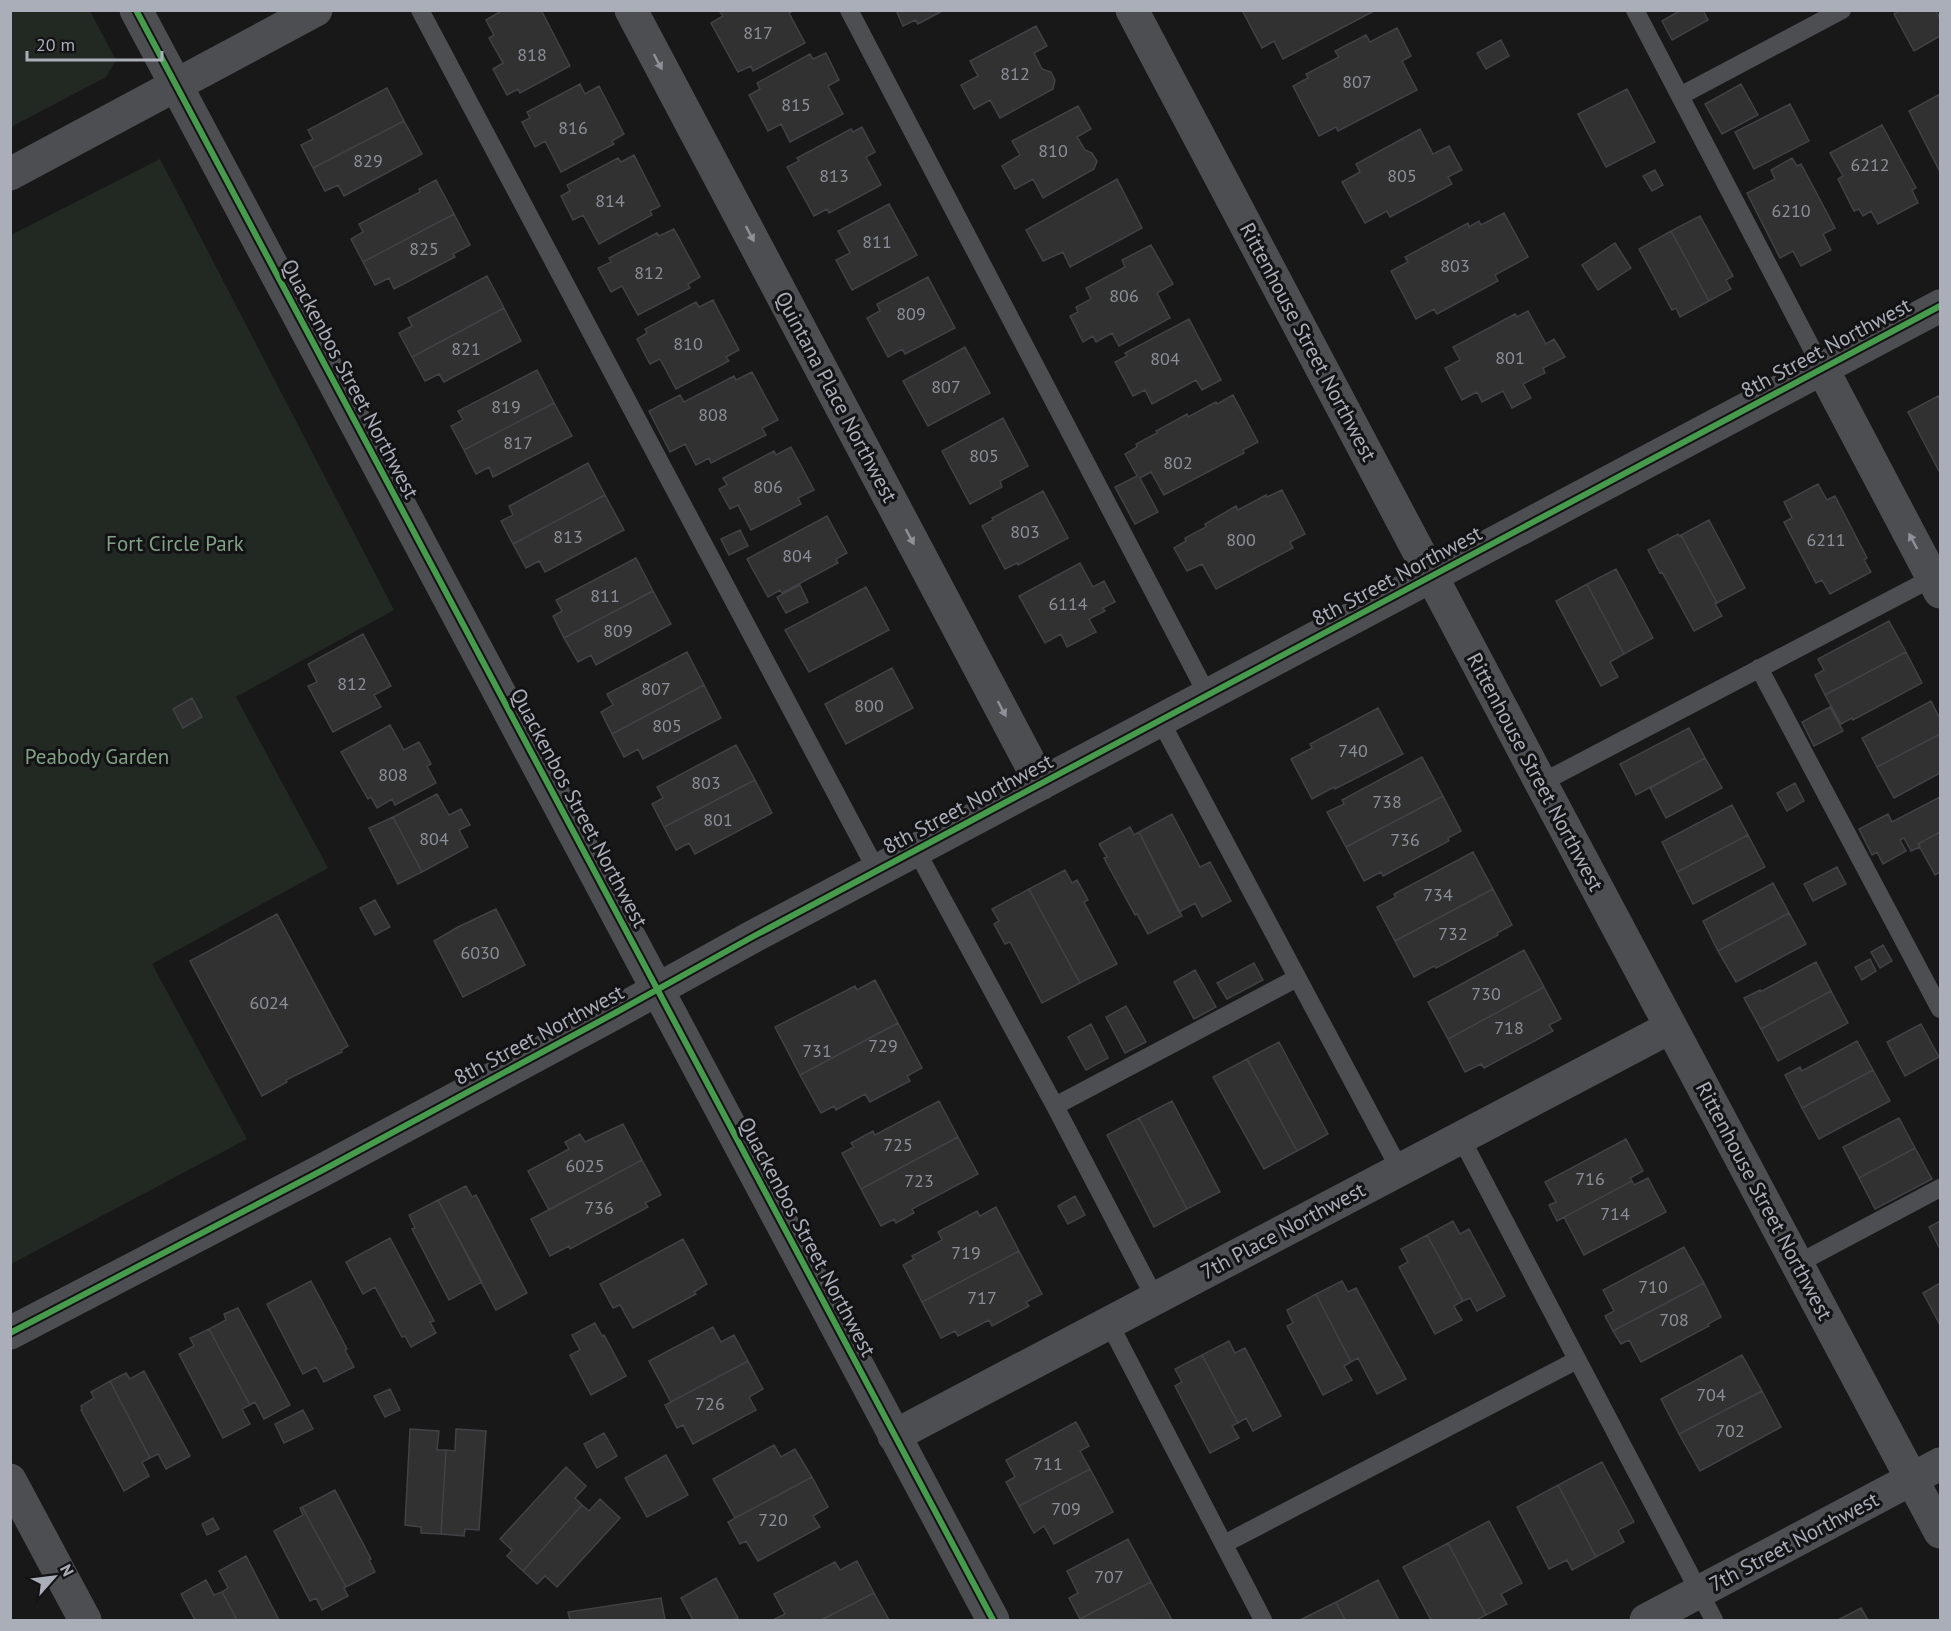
<svg xmlns="http://www.w3.org/2000/svg" width="1951" height="1631" font-family="'PT Sans',sans-serif">
<rect width="100%" height="100%" fill="#181819"/>
<path fill="#222923" d="M11,10L90,11L116,60L106,77L11,127Z
M160,159L394,610L236,697L328,868L152,964L247,1139L11,1264V235Z"/>
<path fill="#313132" stroke="#414245" stroke-width="1.5" d="M503,10H541L570,66L520,93L518,89L507,95L493,69L503,63L489,38L494,35L486,20Z
M723,10H795L789,13L805,43L753,71L751,66L738,72L711,23L723,16L720,12Z
M896,10H944L918,24L915,20L903,26Z
M1242,10H1374V11L1283,59L1274,41L1262,48Z
M1681,10H1703L1708,20L1672,40L1662,21Z
M1900,10H1936L1940,19V36L1914,51L1894,14Z
M1036,26L1047,46L1034,53L1042,69L1051,72L1055,80L1053,89L1000,118L990,100L974,109L961,85L978,76L970,61Z
M1397,28L1411,56L1402,61L1417,90L1338,131L1336,127L1319,136L1293,86L1308,78L1306,74L1339,57L1335,51L1366,35L1370,42Z
M1501,40L1509,56L1486,69L1477,53Z
M826,53L839,80L828,86L843,114L790,142L781,124L768,131L749,95L760,89L757,83L810,54L813,59Z
M580,84L585,94L599,86L624,134L612,141L614,144L561,172L545,141L535,147L522,122L530,118L527,112Z
M1741,84L1758,115L1722,134L1705,104Z
M387,88L404,121L313,168L301,145L313,139L308,130Z
M1627,89L1655,142L1606,167L1578,114Z
M1940,94V172L1909,111Z
M1790,104L1809,141L1754,169L1735,132Z
M1078,106L1091,129L1077,137L1085,150L1092,153L1097,161L1094,169L1043,198L1033,179L1015,189L1002,166L1020,155L1012,141Z
M404,121L422,154L344,196L338,185L325,191L313,168Z
M1882,125L1916,188L1912,190L1918,203L1878,224L1871,211L1863,216L1859,209L1854,211L1838,179L1843,176L1830,153Z
M862,127L875,152L866,157L881,185L829,213L827,209L814,216L787,167L799,161L797,158L851,129L853,132Z
M1420,129L1433,154L1449,146L1462,170L1448,177L1452,184L1390,217L1387,211L1365,223L1342,182L1360,172L1356,164Z
M634,155L660,206L650,211L652,215L599,244L583,215L573,220L561,196L570,191L567,185L618,158L621,162Z
M1792,158L1797,166L1801,164L1835,228L1823,234L1831,250L1801,266L1793,251L1780,258L1747,193L1775,179L1771,170Z
M1655,170L1663,185L1652,191L1643,176Z
M1117,179L1142,228L1070,267L1063,252L1043,261L1026,230Z
M436,180L454,214L363,262L351,239L363,232L359,224L420,192L419,189Z
M889,204L917,255L852,290L836,260L850,253L838,231Z
M1504,213L1528,257L1495,275L1498,281L1437,314L1434,309L1416,319L1391,271L1408,262L1405,257L1468,223L1469,227L1479,221L1481,225Z
M454,214L470,245L453,254L455,257L394,289L389,278L375,285L363,262Z
M1700,216L1733,276L1726,280L1731,289L1709,301L1671,231Z
M674,229L700,277L688,284L690,288L638,315L622,286L611,292L598,268L611,262L609,258L657,233L659,236Z
M1671,231L1709,301L1680,317L1676,308L1672,310L1639,249Z
M1615,243L1631,268L1598,290L1582,265Z
M1151,245L1173,284L1157,293L1170,318L1119,346L1112,333L1096,342L1093,336L1083,342L1070,316L1078,312L1076,307L1091,299L1086,288L1125,267L1122,260Z
M487,276L504,308L412,357L399,333L412,326L408,318Z
M928,277L955,328L905,354L902,349L888,357L867,318L880,311L877,304Z
M713,300L739,350L726,357L729,361L676,389L660,359L650,364L637,339L647,333L645,329L696,302L699,307Z
M504,308L521,341L444,382L439,374L425,381L412,357Z
M1528,311L1546,344L1554,339L1565,357L1543,368L1545,373L1523,384L1531,398L1512,408L1503,391L1482,402L1477,392L1462,400L1445,368L1460,360L1453,347L1515,314L1517,317Z
M1189,319L1221,380L1202,390L1196,380L1152,404L1145,390L1133,396L1115,362L1127,356L1125,353Z
M965,347L990,393L928,426L903,381Z
M537,370L554,403L464,450L451,426L463,420L458,411Z
M752,372L778,420L762,428L766,435L711,463L709,458L696,465L685,444L670,452L649,411L680,395L684,402L734,376L736,380Z
M1233,395L1258,442L1243,450L1244,453L1164,495L1151,472L1140,478L1158,512L1135,524L1115,487L1137,476L1125,454L1137,447L1136,444L1157,433L1156,431L1187,414L1188,417L1216,402L1217,404Z
M1938,396L1940,400V473L1908,412Z
M554,403L572,436L493,477L489,467L476,474L464,450Z
M1003,418L1028,466L1000,481L1002,487L970,504L942,451Z
M791,447L814,490L798,498L801,504L751,530L738,505L730,509L719,489L727,485L723,478L774,451L776,455Z
M588,463L605,495L513,544L501,521L513,515L509,506Z
M1818,484L1827,500L1835,496L1867,558L1864,560L1871,572L1830,594L1822,580L1816,583L1784,522L1792,518L1784,502Z
M1282,490L1305,534L1290,542L1293,548L1216,589L1202,564L1187,571L1174,548L1186,541L1185,538L1206,527L1205,524L1236,506L1238,510L1266,495L1267,497Z
M1043,491L1068,538L1018,565L1017,563L1005,569L982,526L993,520L992,518Z
M605,495L624,530L545,572L539,561L526,568L513,544Z
M827,516L847,553L836,559L838,563L782,593L780,590L768,597L747,559Z
M1709,520L1745,588L1717,603L1681,535Z
M740,530L748,546L729,555L721,539Z
M1678,534L1679,536L1681,535L1717,603L1715,604L1722,616L1694,631L1662,572L1660,573L1648,550Z
M636,558L653,591L564,638L553,616L562,611L556,600Z
M1080,563L1093,587L1104,581L1115,602L1103,608L1105,611L1089,619L1096,632L1067,647L1061,634L1045,643L1019,596Z
M1616,569L1653,638L1624,654L1587,584Z
M1587,584L1624,654L1610,662L1618,677L1601,686L1556,601Z
M800,585L808,602L786,613L777,597Z
M866,587L889,630L809,672L785,630Z
M653,591L671,624L596,665L591,655L578,662L564,638Z
M1889,621L1906,652L1825,695L1815,675L1824,670L1818,659Z
M363,634L391,686L374,695L381,707L333,732L308,686L317,682L308,664Z
M687,652L704,685L612,734L601,712L613,705L607,694Z
M1906,652L1922,683L1853,720L1852,718L1841,724L1825,695Z
M892,668L913,708L846,744L825,704Z
M704,685L721,718L643,759L638,749L624,757L612,734Z
M192,698L202,717L183,728L173,709Z
M1931,701L1940,719V734L1877,767L1862,738Z
M1830,707L1843,731L1814,746L1802,722Z
M1378,708L1403,754L1335,789L1334,787L1312,799L1291,759L1312,748L1310,744Z
M390,725L404,750L419,742L431,764L427,766L436,783L395,805L392,799L377,808L371,797L368,799L341,752Z
M1689,728L1705,758L1636,795L1620,764Z
M1940,734V773L1894,798L1877,767Z
M736,745L755,780L664,827L652,804L663,798L657,787Z
M1422,757L1443,796L1346,847L1327,812L1344,804L1342,800Z
M1705,758L1722,788L1666,818L1650,788Z
M755,780L772,813L695,854L689,843L676,850L664,827Z
M1795,783L1804,801L1787,811L1777,793Z
M437,794L449,815L461,809L470,825L459,830L468,847L422,872L393,817Z
M1443,796L1461,831L1448,838L1449,841L1383,876L1381,872L1364,881L1346,847Z
M1940,797V832L1918,844L1920,847L1911,851L1904,838L1900,840L1906,851L1883,864L1877,852L1872,855L1859,829L1888,814L1892,822Z
M1732,805L1748,835L1677,872L1662,842Z
M1172,814L1200,867L1210,862L1231,901L1202,917L1195,903L1179,912L1139,832Z
M393,817L422,872L398,884L369,828Z
M1130,827L1134,835L1139,832L1182,916L1148,934L1137,914L1135,915L1104,858L1107,857L1099,844Z
M1940,832V872L1935,875L1918,844Z
M1748,835L1765,867L1693,904L1677,872Z
M1473,852L1493,889L1395,941L1377,907L1396,897L1394,894Z
M1837,867L1846,884L1813,901L1804,884Z
M1065,870L1072,883L1077,880L1088,900L1084,902L1117,964L1080,983L1029,889Z
M1773,883L1789,913L1718,951L1703,921Z
M1029,889L1080,983L1042,1003L1010,942L1005,944L994,924L999,921L992,909Z
M1493,889L1512,925L1497,933L1498,935L1436,968L1434,966L1414,977L1395,941Z
M375,900L390,927L375,935L360,908Z
M496,909L525,965L463,997L434,941L458,927Z
M1789,913L1806,944L1736,982L1718,951Z
M277,914L348,1046L341,1050L342,1052L286,1080L287,1082L262,1096L190,961Z
M1883,945L1892,961L1880,968L1871,952Z
M1524,950L1544,987L1448,1039L1428,1002Z
M1870,959L1876,971L1862,980L1855,967Z
M1816,962L1831,991L1761,1029L1744,998L1760,990V992Z
M1254,963L1263,980L1227,999L1217,983Z
M1195,970L1216,1007L1194,1019L1174,982Z
M875,980L898,1023L800,1075L775,1027L855,986L857,990Z
M1544,987L1561,1019L1549,1025L1553,1031L1484,1068L1481,1064L1465,1072L1448,1039Z
M1831,991L1848,1023L1778,1061L1761,1029Z
M1126,1006L1146,1042L1125,1053L1106,1017Z
M898,1023L922,1068L907,1076L910,1081L870,1102L865,1094L836,1110L834,1106L821,1113L800,1075Z
M1091,1024L1108,1058L1086,1070L1068,1037Z
M1921,1024L1939,1057L1905,1076L1887,1042Z
M1857,1041L1873,1070L1802,1108L1785,1075L1800,1067L1802,1071Z
M1279,1042L1328,1134L1297,1151L1247,1059Z
M1247,1059L1297,1151L1264,1169L1213,1077Z
M1873,1070L1890,1101L1819,1139L1802,1108Z
M939,1101L958,1137L861,1189L842,1153L854,1147L851,1143L873,1131L875,1135Z
M1172,1101L1220,1192L1187,1209L1139,1118Z
M1139,1118L1187,1209L1154,1227L1107,1135Z
M1899,1118L1915,1148L1859,1178L1843,1147Z
M623,1124L642,1160L549,1210L528,1171L569,1149L565,1142L580,1134L585,1142Z
M958,1137L978,1174L912,1209L914,1213L896,1223L894,1219L881,1226L861,1189Z
M1626,1139L1643,1171L1630,1178L1632,1181L1557,1221L1549,1205L1556,1202L1545,1182Z
M1915,1148L1932,1179L1875,1209L1859,1178Z
M642,1160L661,1195L645,1203L648,1207L570,1249L569,1246L550,1256L531,1219Z
M1648,1178L1666,1212L1584,1255L1564,1217L1632,1181L1634,1185Z
M466,1186L472,1197L476,1195L527,1293L496,1310L438,1200Z
M1075,1196L1085,1215L1068,1224L1058,1206Z
M438,1200L482,1282L449,1300L412,1229L415,1228L409,1215Z
M996,1207L1019,1251L922,1302L903,1265L914,1259L912,1256L942,1240L938,1232L977,1211L980,1216Z
M1453,1221L1460,1234L1469,1229L1505,1296L1477,1311L1470,1298L1463,1301L1427,1235Z
M1940,1221V1249L1929,1227Z
M1427,1235L1463,1301L1454,1306L1462,1320L1435,1334L1399,1267L1408,1262L1401,1249Z
M390,1238L434,1321L430,1322L436,1333L411,1347L405,1336L402,1337L375,1287L363,1294L346,1262Z
M683,1239L707,1284L694,1292L696,1294L633,1328L620,1305L613,1308L600,1284Z
M1684,1247L1704,1283L1613,1331L1605,1316L1614,1311L1603,1290Z
M1019,1251L1042,1294L1026,1302L1029,1306L992,1326L989,1320L958,1336L955,1331L941,1338L922,1302Z
M311,1281L347,1349L345,1350L354,1367L324,1382L316,1367L303,1374L267,1304Z
M1342,1281L1348,1292L1356,1288L1406,1379L1377,1394L1358,1358L1351,1362L1316,1294Z
M1704,1283L1721,1317L1708,1324L1709,1326L1641,1362L1629,1340L1621,1344L1613,1331Z
M1940,1283V1325L1923,1293Z
M1316,1294L1351,1362L1344,1366L1352,1380L1323,1395L1287,1326L1293,1323L1287,1310Z
M238,1308L290,1405L264,1419L255,1402L250,1405L209,1329L226,1320L224,1314Z
M595,1323L602,1336L604,1335L626,1376L591,1395L570,1355L580,1350L572,1335Z
M713,1327L721,1342L734,1335L748,1361L671,1402L649,1361Z
M209,1329L250,1405L242,1409L250,1424L223,1438L179,1354L194,1346L190,1338Z
M1229,1341L1235,1353L1245,1348L1281,1416L1253,1431L1246,1418L1238,1423L1202,1355Z
M1202,1355L1238,1423L1232,1426L1239,1438L1210,1453L1175,1386L1182,1382L1175,1369Z
M1742,1355L1762,1391L1679,1434L1661,1399Z
M748,1361L763,1389L749,1397L756,1410L693,1444L683,1425L677,1428L665,1405Z
M144,1371L190,1456L166,1469L158,1454L150,1458L110,1381L126,1373L130,1379Z
M110,1381L150,1458L142,1462L149,1476L124,1491L81,1410L82,1409L81,1406L94,1398L91,1392Z
M390,1389L400,1410L385,1417L374,1396Z
M1762,1391L1781,1427L1700,1471L1679,1434Z
M303,1410L313,1429L284,1443L275,1424Z
M1076,1422L1089,1446L1080,1451L1090,1469L1019,1506L1006,1482L1015,1477L1006,1460Z
M410,1429L439,1431L437,1450H446L441,1534L421,1533V1527L405,1525Z
M456,1429L486,1431L479,1530L465,1529L464,1536L441,1534L446,1450L455,1451Z
M604,1433L617,1456L597,1468L584,1444Z
M774,1445L781,1457L795,1449L812,1477L735,1518L713,1479Z
M666,1455L688,1495L647,1517L625,1478Z
M1602,1462L1634,1522L1618,1530L1624,1542L1596,1557L1558,1485Z
M566,1467L586,1486L575,1498L582,1505L523,1571L507,1556L512,1550L500,1539Z
M1090,1469L1113,1512L1054,1544L1044,1526L1034,1533L1019,1506Z
M812,1477L828,1507L813,1516L820,1527L758,1561L746,1541L740,1544L728,1522Z
M1558,1485L1596,1557L1572,1570L1567,1560L1549,1569L1517,1507Z
M335,1490L371,1559L369,1560L375,1572L346,1587L302,1507Z
M600,1499L620,1518L557,1587L545,1576L537,1584L523,1571L582,1505L589,1511Z
M302,1507L346,1587L344,1588L348,1596L322,1610L316,1598L310,1601L274,1531L303,1515L300,1508Z
M213,1518L219,1529L207,1535L202,1524Z
M1489,1521L1522,1583L1501,1594L1507,1604L1486,1615L1448,1543Z
M1128,1539L1151,1582L1080,1619L1069,1598L1078,1593L1067,1571Z
M1448,1543L1486,1615L1476,1620H1431L1403,1567Z
M246,1556L279,1620H237L222,1592L228,1588L219,1571Z
M857,1561L874,1593L821,1620H773L785,1614L774,1594L835,1562L840,1570Z
M716,1578L738,1618L733,1620H693L681,1598Z
M206,1580L214,1595L222,1592L237,1620H195L181,1594Z
M1378,1580L1399,1620H1345L1336,1602Z
M1151,1582L1172,1620L1080,1619Z
M874,1593L889,1620H821Z
M661,1598L665,1620H570L568,1612Z
M1336,1602L1345,1620H1300Z
M1861,1608L1868,1620H1838Z"/>
<g fill="none" stroke-linecap="round" stroke-linejoin="round">
<path stroke="#4d4e51" stroke-width="18" d="M420,10L877,871
M849,10L1208,696
M1635,10L1822,368
M1680,96L1842,10
M1759,668L1940,1009
M1160,720L1400,1170
M1541,783L1938,575
M916,850L1055,1106L1155,1298
M1055,1106L1297,978
M1461,1138L1714,1620
M1797,1264L1940,1188
M1109,1323L1263,1620
M1224,1544L1577,1360"/>
<path stroke="#4d4e51" stroke-width="33" d="M136,10L993,1620
M631,10L1041,784
M1132,10L1541,783L1940,1532
M10,174L316,10
M1822,368L1940,592
M10,1333L321,1171L615,1013L754,936L1940,306
M894,1436L1671,1027
M10,1480L85,1620
M1646,1620L1940,1464"/>
<defs>
<path id="cycleway" d="M136,10L993,1620
M10,1333L321,1171L615,1013L754,936L1940,306"/>
</defs>
<use href="#cycleway" stroke="#131214" stroke-width="10"/>
<use href="#cycleway" stroke="#469c4c" stroke-width="6"/>
</g>
<defs><path id="oneway-solid" d="M-6-.8H1V-3.2L6.5 0L1 3.2V.8H-6Z" transform="scale(1.5)"/></defs>
<g fill="#8e919a">
<use href="#oneway-solid" transform="translate(658 62) rotate(62)"/>
<use href="#oneway-solid" transform="translate(750 234) rotate(62)"/>
<use href="#oneway-solid" transform="translate(910 537) rotate(62)"/>
<use href="#oneway-solid" transform="translate(1913 541) rotate(-118)"/>
<use href="#oneway-solid" transform="translate(1002 709) rotate(62)"/>
</g>
<g text-anchor="middle" stroke-width="6" stroke-linejoin="round" paint-order="stroke">
<g font-size="18" fill="#8c8f97">
<text x="758" y="39">817</text>
<text x="532" y="61">818</text>
<text x="1015" y="80">812</text>
<text x="1357" y="88">807</text>
<text x="796" y="111">815</text>
<text x="573" y="134">816</text>
<text x="1053" y="157">810</text>
<text x="368" y="167">829</text>
<text x="1870" y="171">6212</text>
<text x="834" y="182">813</text>
<text x="1402" y="182">805</text>
<text x="610" y="207">814</text>
<text x="1791" y="217">6210</text>
<text x="877" y="248">811</text>
<text x="424" y="255">825</text>
<text x="1455" y="272">803</text>
<text x="649" y="279">812</text>
<text x="1124" y="302">806</text>
<text x="911" y="320">809</text>
<text x="688" y="350">810</text>
<text x="466" y="355">821</text>
<text x="1510" y="364">801</text>
<text x="1165" y="365">804</text>
<text x="946" y="393">807</text>
<text x="506" y="413">819</text>
<text x="713" y="421">808</text>
<text x="518" y="449">817</text>
<text x="984" y="462">805</text>
<text x="1178" y="469">802</text>
<text x="768" y="493">806</text>
<text x="1025" y="538">803</text>
<text x="568" y="543">813</text>
<text x="1241" y="546">800</text>
<text x="1826" y="546">6211</text>
<text x="797" y="562">804</text>
<text x="605" y="602">811</text>
<text x="1068" y="610">6114</text>
<text x="618" y="637">809</text>
<text x="352" y="690">812</text>
<text x="656" y="695">807</text>
<text x="869" y="712">800</text>
<text x="667" y="732">805</text>
<text x="1353" y="757">740</text>
<text x="393" y="781">808</text>
<text x="706" y="789">803</text>
<text x="1387" y="808">738</text>
<text x="718" y="826">801</text>
<text x="434" y="845">804</text>
<text x="1405" y="846">736</text>
<text x="1438" y="901">734</text>
<text x="1453" y="940">732</text>
<text x="480" y="959">6030</text>
<text x="1486" y="1000">730</text>
<text x="269" y="1009">6024</text>
<text x="1509" y="1034">718</text>
<text x="883" y="1052">729</text>
<text x="817" y="1057">731</text>
<text x="898" y="1151">725</text>
<text x="585" y="1172">6025</text>
<text x="1590" y="1185">716</text>
<text x="919" y="1187">723</text>
<text x="599" y="1214">736</text>
<text x="1615" y="1220">714</text>
<text x="966" y="1259">719</text>
<text x="1653" y="1293">710</text>
<text x="982" y="1304">717</text>
<text x="1674" y="1326">708</text>
<text x="1711" y="1401">704</text>
<text x="710" y="1410">726</text>
<text x="1730" y="1437">702</text>
<text x="1048" y="1470">711</text>
<text x="1066" y="1515">709</text>
<text x="773" y="1526">720</text>
<text x="1109" y="1583">707</text>
</g>
<g font-size="21" fill="#aaaeb9" stroke="#131214">
<text transform="translate(1308 342) rotate(62)" y="7">Rittenhouse Street Northwest</text>
<text transform="translate(1826 348) rotate(-28)" y="7">8th Street Northwest</text>
<text transform="translate(350 379) rotate(62)" y="7">Quackenbos Street Northwest</text>
<text transform="translate(836 397) rotate(62)" y="7">Quintana Place Northwest</text>
<text transform="translate(1397 576) rotate(-28)" y="7">8th Street Northwest</text>
<text transform="translate(1535 772) rotate(62)" y="7">Rittenhouse Street Northwest</text>
<text transform="translate(968 804) rotate(-28)" y="7">8th Street Northwest</text>
<text transform="translate(579 808) rotate(62)" y="7">Quackenbos Street Northwest</text>
<text transform="translate(539 1035) rotate(-28)" y="7">8th Street Northwest</text>
<text transform="translate(1764 1201) rotate(62)" y="7">Rittenhouse Street Northwest</text>
<text transform="translate(1283 1231) rotate(-28)" y="7">7th Place Northwest</text>
<text transform="translate(807 1237) rotate(62)" y="7">Quackenbos Street Northwest</text>
<text transform="translate(1794 1542) rotate(-28)" y="7">7th Street Northwest</text>
</g>
<g font-size="21" fill="#82a285" stroke="#131214">
<text x="175" y="551">Fort Circle Park</text>
<text x="97" y="764">Peabody Garden</text>
</g>
</g>
<rect width="1951" height="1631" fill="none" stroke="#aaaeb9" stroke-width="24"/>
<g transform="translate(54 1577) rotate(62)" stroke="#131214" stroke-width="4.5" paint-order="stroke">
<path d="M0-4.5L10 22L0 15L-10 22Z" fill="#aaaeb9"/>
<text y="-9" font-size="16" font-weight="bold" text-anchor="middle" fill="#aaaeb9">N</text>
</g>
<path d="M27 51v9h135v-9" fill="none" stroke="#aaaeb9" stroke-width="3"/>
<text x="36" y="51" font-size="18" fill="#aaaeb9" stroke="#131214" stroke-width="4.5" paint-order="stroke">20 m</text>
</svg>
